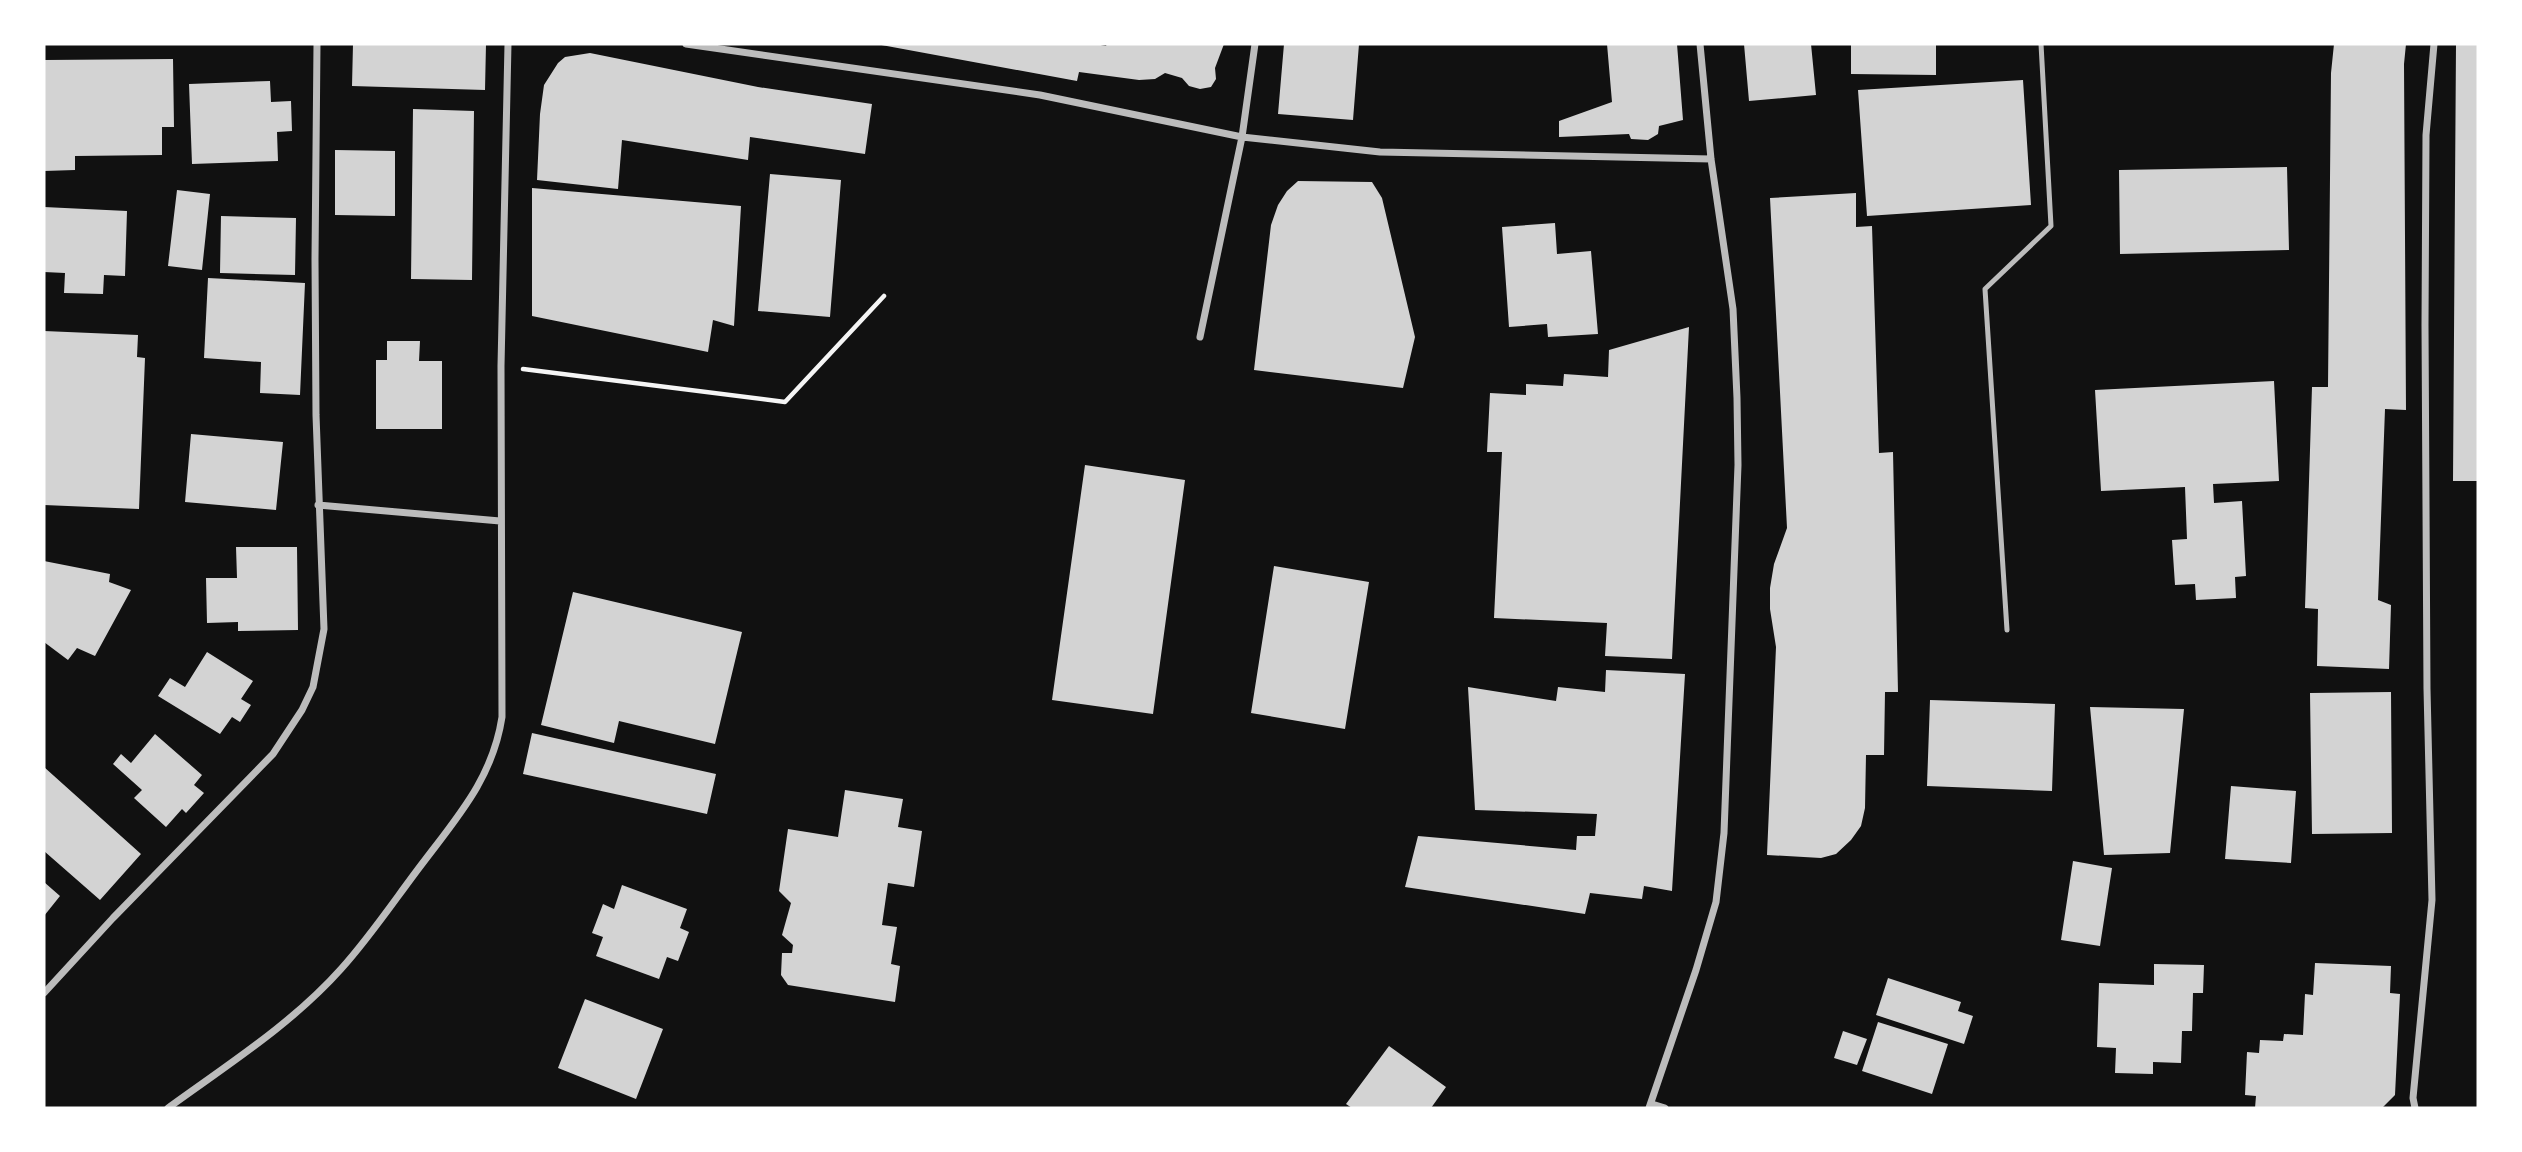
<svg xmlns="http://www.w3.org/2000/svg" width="2522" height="1152" font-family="'Fira Sans',sans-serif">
<rect width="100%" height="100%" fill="#111"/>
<path fill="#d3d3d3" d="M353,44H486L485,90L352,86Z
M876,44H1095L1106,46L1107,44H1224L1215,68L1216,79L1211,87L1200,89L1189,86L1182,78L1165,73L1155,79L1139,80L1079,72L1077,81Z
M1284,44H1359L1353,120L1278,114Z
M1607,44H1677L1683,120L1659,126L1658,134L1648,140L1631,139L1629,134L1559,137V121L1612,102Z
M1744,44H1811L1816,95L1749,101Z
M1851,44H1936V75L1851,74Z
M2334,44H2406L2404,64L2406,410L2385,409L2378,600L2391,605L2389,669L2317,666L2318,609L2305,608L2312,387H2328L2331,73Z
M2456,44H2478V481H2453Z
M590,53L758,87L872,104L865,154L750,137L748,160L622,140L618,189L537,180L540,114L544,85L558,63L565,57Z
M173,59L174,127H162V155L75,156V170L44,171V60Z
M2023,80L2031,205L1867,216L1858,90Z
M270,81L271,102L291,101L292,131L277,132L278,161L192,164L189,84Z
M413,109L474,111L472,280L411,279Z
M335,150L395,151V216L335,215Z
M2287,167L2289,250L2120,254L2119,170Z
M770,174L841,180L830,317L758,311Z
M1298,181L1372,182L1382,198L1415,337L1403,388L1254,370L1271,225L1278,205L1287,191Z
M532,188L741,206L734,326L713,320L708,352L532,316Z
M177,190L210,194L202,270L168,266Z
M1856,193V227L1872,226L1879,453L1893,452L1898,692H1885L1884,755H1866L1865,808L1861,826L1851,840L1836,854L1821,858L1767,855L1776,647L1770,609V588L1774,564L1787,528L1770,198Z
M44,207L127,211L125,276L104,275L103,294L64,293L65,273L44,272Z
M221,216L296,218L295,275L220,273Z
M1555,223L1557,254L1591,251L1598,334L1548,337L1547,324L1509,327L1502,227Z
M208,278L305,283L300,395L260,393L261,362L204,358Z
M1689,327L1672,659L1605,656L1607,623L1494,618L1502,452H1487L1490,393L1526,395V384L1563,386L1564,374L1608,377L1609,350Z
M44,331L138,335L137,357L145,358L139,509L44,505Z
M387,341H420L419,361H442V429H376V360H387Z
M2274,381L2279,481L2213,484L2214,503L2242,501L2246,576L2235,577L2236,598L2196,600L2195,584L2175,585L2172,540L2187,539L2185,487L2101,491L2095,390Z
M191,434L283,442L276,510L185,502Z
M1085,465L1185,480L1153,714L1052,700Z
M236,547H297L298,630L238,631V622L207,623L206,578H237Z
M44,561L110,574L109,582L131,590L95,656L77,648L68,660L44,642Z
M1274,566L1369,582L1345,729L1251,713Z
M573,592L742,632L715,744L619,721L614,743L541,725Z
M207,652L253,681L241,699L251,705L240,722L232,717L220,734L158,696L170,678L185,687Z
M1606,670L1685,674L1672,891L1644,886L1642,899L1590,893L1585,914L1405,887L1418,836L1576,850L1577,836H1595L1597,814L1475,810L1468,687L1556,701L1558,687L1605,692Z
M2391,692L2392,833L2312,834L2310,693Z
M1930,700L2055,704L2052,791L1927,786Z
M2090,707L2184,709L2170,853L2104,855Z
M532,733L716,774L707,814L523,774Z
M155,734L202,775L194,785L204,793L186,813L182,809L166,827L134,798L142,790L113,764L121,754L131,763Z
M44,767L141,854L100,900L44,851Z
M2231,786L2296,791L2291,863L2225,859Z
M845,790L903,799L898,827L922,831L914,887L888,883L882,925L897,927L891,964L900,966L895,1002L788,985L781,975L782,953H792L793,945L782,935L791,903L779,891L788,829L838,837Z
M2073,861L2112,868L2100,946L2061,940Z
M44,882L60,896L44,916Z
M622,885L687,909L680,928L689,932L678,961L667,957L659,979L596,956L603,937L592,933L603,904L614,909Z
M2315,963L2391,966L2390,993L2400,994L2395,1095L2382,1108H2255L2256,1096L2245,1095L2247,1052L2259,1053L2260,1040L2283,1041L2284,1034L2303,1035L2305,994L2313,995Z
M2154,964L2204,965L2203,993H2193L2192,1031H2182L2181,1063L2153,1062V1074L2115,1073L2116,1048L2097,1047L2099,983L2154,985Z
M1888,978L1961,1002L1958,1011L1973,1016L1964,1044L1876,1015Z
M585,999L663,1029L636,1099L558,1068Z
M1878,1022L1948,1044L1932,1094L1862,1071Z
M1843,1031L1867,1039L1857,1065L1834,1058Z
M1389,1046L1446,1087L1431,1108H1352L1346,1104Z"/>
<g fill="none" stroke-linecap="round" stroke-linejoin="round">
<path stroke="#f5f5f5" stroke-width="4.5" d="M523,369L785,402L884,296"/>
<path stroke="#bcbcbc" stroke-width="5" d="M2007,630L1985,289L2051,226L2041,44"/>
<path stroke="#bcbcbc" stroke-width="7" d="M686,44L1040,95L1242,137L1380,152L1711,159
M1200,337L1242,137L1255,44
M318,505L500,521
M44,993L113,918L273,754L302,710L313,687L324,629L316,415L315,259L317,44
M1652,1104L1665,1108
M168,1108C227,1065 292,1024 341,969C371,936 398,895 425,860C460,814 493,776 502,717L501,366L508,44
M1649,1108L1696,970L1716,902L1724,833L1738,465L1737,398L1733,309L1711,159L1700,44
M2415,1108L2413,1098L2432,900L2427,689L2425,325L2426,135L2434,44"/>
</g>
<rect width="2522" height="1152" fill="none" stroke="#ffffff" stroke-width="91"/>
</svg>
